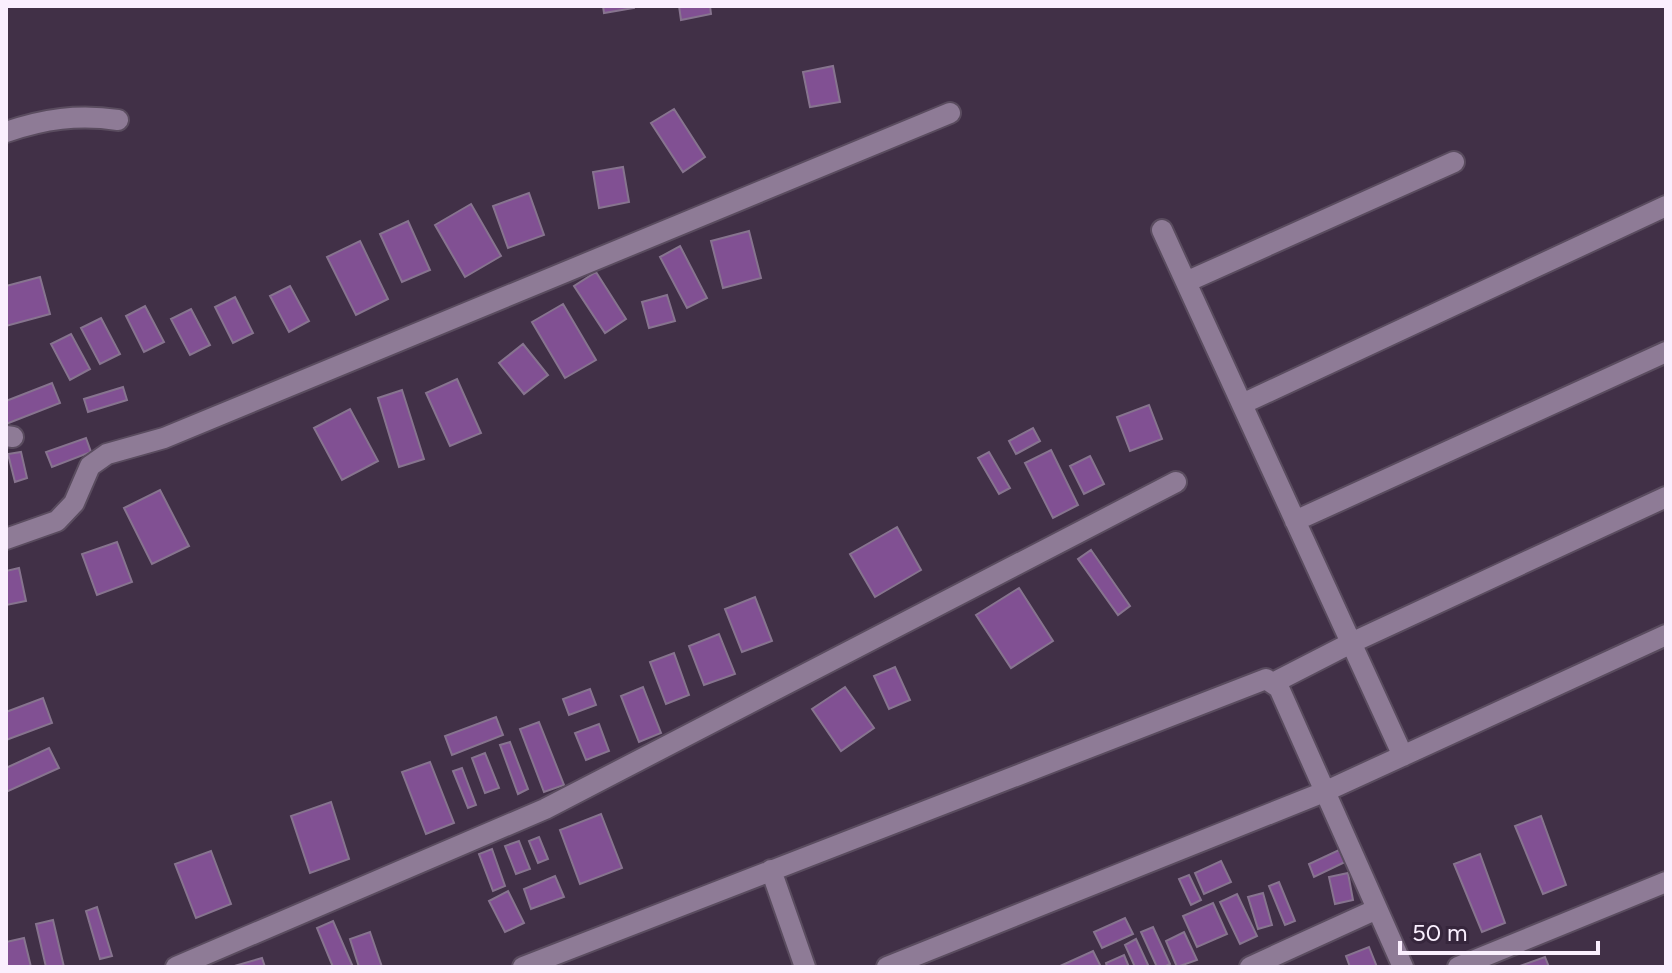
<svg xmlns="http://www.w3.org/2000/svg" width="1672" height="973" font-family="Figtree,sans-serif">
<rect width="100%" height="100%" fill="#413047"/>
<path fill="#815093" stroke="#87748f" stroke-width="2" d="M603,6H634V8L604,13Z
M679,6H710L711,14L681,20Z
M833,66L840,102L810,107L803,72Z
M674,109L705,157L683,172L651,123Z
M623,167L629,202L599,208L593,172Z
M529,193L544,235L508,248L493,206Z
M471,204L501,256L465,277L435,225Z
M408,221L430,270L402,282L380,234Z
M749,231L761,278L723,288L711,241Z
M360,241L388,299L356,315L327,257Z
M680,246L707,298L687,308L660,257Z
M596,272L626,319L605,333L574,286Z
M40,277L50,314L6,326V286Z
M290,286L309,321L289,332L270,296Z
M667,295L675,321L649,328L642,302Z
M235,297L253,333L233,343L215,307Z
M563,304L596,360L565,378L532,322Z
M145,306L164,342L144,352L126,316Z
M191,309L210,345L190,355L171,319Z
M101,318L120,354L100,364L81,328Z
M71,334L90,369L70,380L51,344Z
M523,344L548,375L524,394L499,363Z
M457,379L481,433L450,446L426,393Z
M52,383L60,403L6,424V401Z
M123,387L127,400L88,412L84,399Z
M402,390L424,459L399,467L378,398Z
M1149,405L1162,439L1130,451L1117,417Z
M350,409L378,461L342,480L314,428Z
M1033,428L1040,441L1016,454L1009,441Z
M86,438L91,452L52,467L46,452Z
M1051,450L1078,505L1053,518L1025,463Z
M21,452L27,478L15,482L8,454Z
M989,452L1010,488L999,494L978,458Z
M1090,456L1104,484L1084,494L1070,466Z
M160,490L189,546L152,564L124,508Z
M897,527L921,570L875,597L850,554Z
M117,542L132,582L97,595L82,554Z
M1091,550L1130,606L1118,615L1078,559Z
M19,568L26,601L6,605V571Z
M1019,588L1053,641L1011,668L976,615Z
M755,597L772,641L742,652L725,609Z
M719,634L735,674L704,685L689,646Z
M674,653L689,695L666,704L650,662Z
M895,667L910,700L889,709L874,676Z
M643,687L661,733L639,742L621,696Z
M845,687L874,728L841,751L812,709Z
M590,689L596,705L569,715L563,699Z
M43,698L52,723L6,740V712Z
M496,717L503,735L452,755L445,736Z
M539,722L564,785L544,792L520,729Z
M599,724L609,751L586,760L575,733Z
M510,742L528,789L518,794L500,745Z
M49,748L59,768L6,792V768Z
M485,753L499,788L485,793L472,758Z
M430,762L454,823L426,834L402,772Z
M462,768L476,805L468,808L453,771Z
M331,802L349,859L310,873L291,816Z
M601,814L622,868L580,884L560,830Z
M1541,816L1566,885L1543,894L1515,826Z
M539,837L548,859L538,863L529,841Z
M519,841L530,869L516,874L505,846Z
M492,849L505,886L493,891L479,854Z
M1339,850L1345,862L1314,877L1309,864Z
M211,851L231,904L196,918L175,864Z
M1480,854L1505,923L1482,932L1454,864Z
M1221,861L1231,882L1204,894L1195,873Z
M1348,873L1353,900L1335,904L1329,877Z
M1189,875L1201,900L1191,905L1179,879Z
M555,876L564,897L531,909L524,889Z
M1279,882L1295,921L1285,925L1269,886Z
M508,891L524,923L505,932L489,901Z
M1263,893L1272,925L1258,929L1248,897Z
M1237,894L1257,936L1240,944L1220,902Z
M1213,903L1227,934L1197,947L1183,916Z
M97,907L112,956L100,959L86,911Z
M1125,918L1133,934L1102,948L1094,932Z
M53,920L64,967H46L36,924Z
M333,921L353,967H333L317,928Z
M1153,927L1170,964L1164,967H1157L1141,932Z
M370,932L382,967H359L350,939Z
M1184,932L1197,960L1177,967L1166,941Z
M24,938L31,967H6V942Z
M1136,939L1149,967H1135L1125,945Z
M1369,947L1377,967H1350L1346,956Z
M1093,951L1101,967H1058Z
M1124,955L1129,967H1107L1106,963Z
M1545,957L1549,967L1520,966Z
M262,958L265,967H231Z"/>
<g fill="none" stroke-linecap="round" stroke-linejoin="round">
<defs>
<path id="street" d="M6,132C44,119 78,114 118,120
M1162,230L1403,756
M1186,282L1454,162
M1242,404L1666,206
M6,436L13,437
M1295,521L1666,352
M6,539L57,521L74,503L90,466L107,454L164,438L950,113
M1273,683L1351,643L1666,497
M771,870L805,967
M176,967L545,809L1176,482
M523,967L1266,679L1279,688L1403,967
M887,967L1324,792L1666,635
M1250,967L1377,909
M1458,967L1666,882"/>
</defs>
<use href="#street" stroke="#5a4c5f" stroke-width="24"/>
<use href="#street" stroke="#8e7b96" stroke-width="20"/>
</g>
<rect width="1672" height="973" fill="none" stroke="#faeffe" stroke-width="16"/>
<path d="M1400 941v12h198v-12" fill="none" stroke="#faeffe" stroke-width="4"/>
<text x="1412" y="941" font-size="24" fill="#faeffe" stroke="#36263c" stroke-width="6" paint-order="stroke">50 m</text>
</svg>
